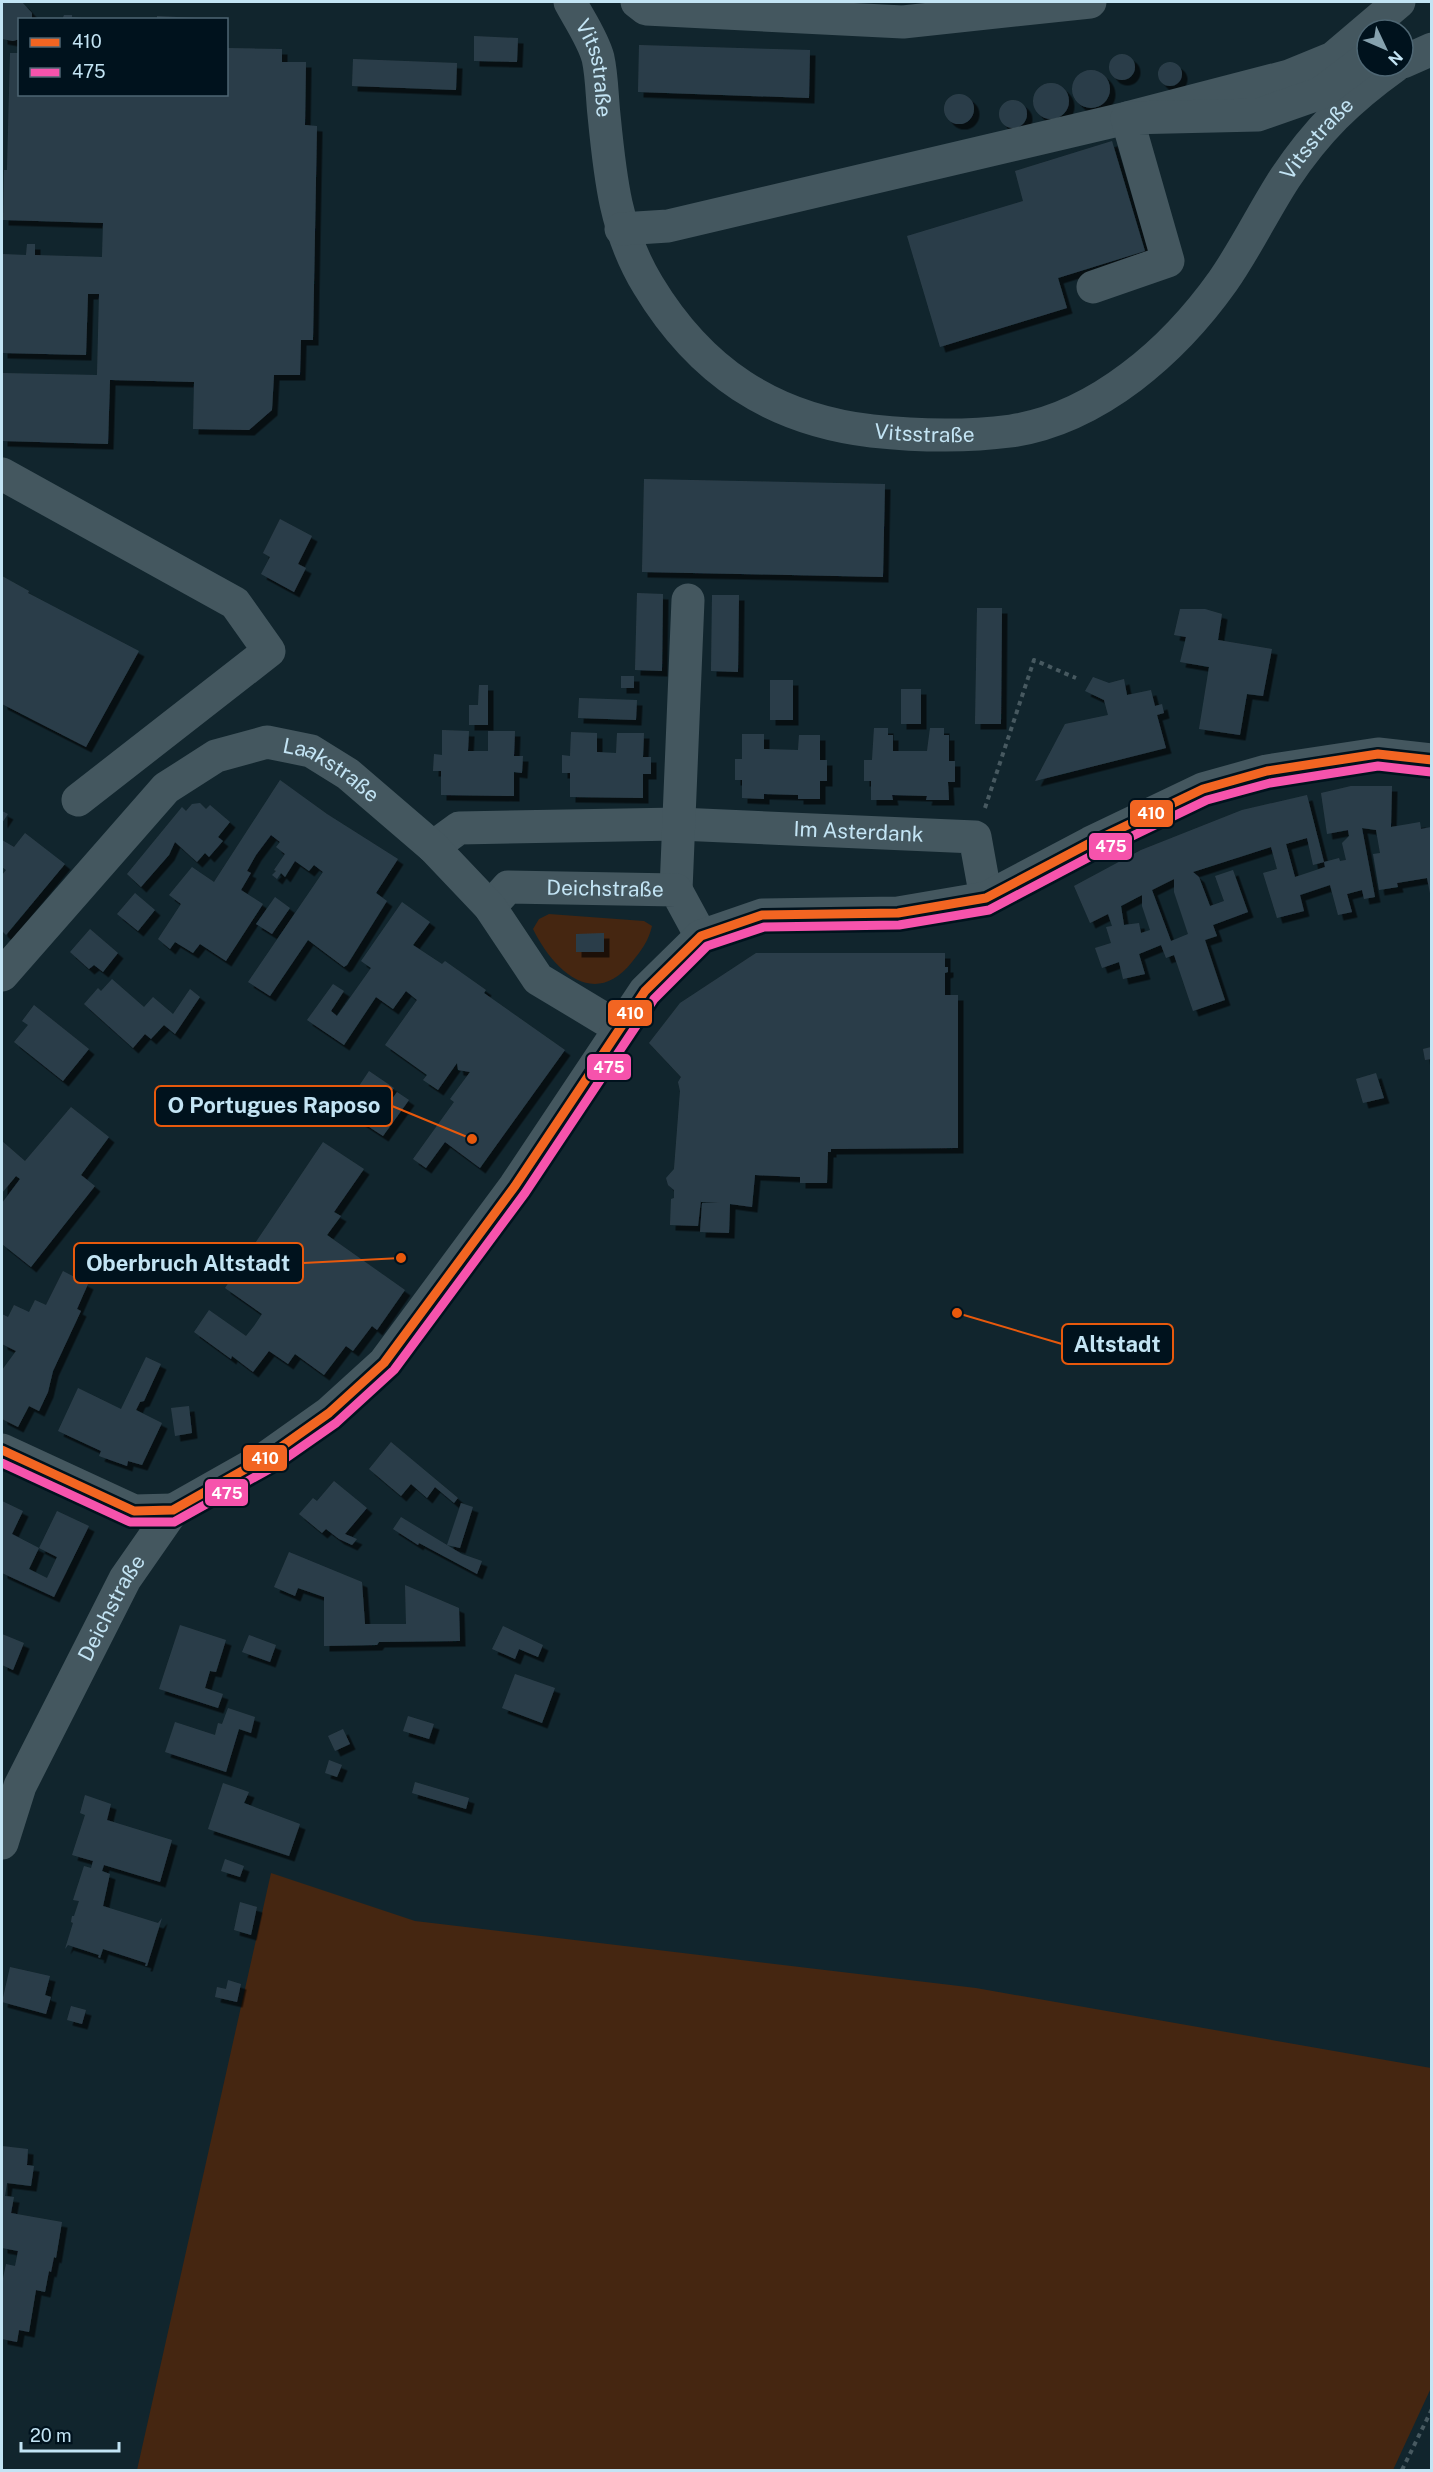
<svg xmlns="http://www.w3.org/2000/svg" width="1433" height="2472" font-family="'Public Sans',sans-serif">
<defs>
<filter id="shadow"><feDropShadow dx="5.5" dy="5.5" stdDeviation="0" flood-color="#0009"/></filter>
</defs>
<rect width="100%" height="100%" fill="#11252d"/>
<path fill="#452611" d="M549,914L644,921L652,926C649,940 641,951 632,962C594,1010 553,970 533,929L539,919Z
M271,1873L415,1921L976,1988L1431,2068V2388L1393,2470H137Z"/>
<path fill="#2c3e49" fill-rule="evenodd" filter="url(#shadow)" d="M2,2H22L32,13V20H20V39L13,41L2,39Z
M64,15H72V17L82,18V20H62Z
M157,16L196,18V20H157Z
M474,36L518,38L517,62L474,61Z
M639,45L810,50L809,98L638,92Z
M226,48L282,49V62H306L305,125L317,126L313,340H301L300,375H274L272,410L249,430L193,429L194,382L110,380L108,444L2,441V373L97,375L99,294H88L86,355L2,353V254L26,255L27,244H35V255L102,257L103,223L3,220L4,170H7L10,53H20V94H226Z
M1109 67a13 13 0 1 1 26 0a13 13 0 1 1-26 0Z
M353,59L457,63L456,90L352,86Z
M1158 74a12 12 0 1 1 24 0a12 12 0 1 1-24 0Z
M1072 89a19 19 0 1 1 38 0a19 19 0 1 1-38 0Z
M1033 101a18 18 0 1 1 36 0a18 18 0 1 1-36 0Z
M944 109a15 15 0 1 1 30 0a15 15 0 1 1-30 0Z
M999 114a14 14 0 1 1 28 0a14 14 0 1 1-28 0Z
M1112,141L1145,251L1058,278L1067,308L940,347L907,236L1023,201L1015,171Z
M644,479L885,484L883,577L642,572Z
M280,519L312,536L298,564L306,568L294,592L261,574L270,557L263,553Z
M2,576L29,591L28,593L139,651L86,747L2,704Z
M637,593L663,594L662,671L635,670Z
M712,595H739L738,672L711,671Z
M977,608H1002L1001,724H975Z
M1180,609H1205L1222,614L1218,640L1272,649L1263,696L1247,694L1240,735L1199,729L1209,667L1180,662L1186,637L1174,635Z
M621,676H634V688H621Z
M1093,677L1109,683L1124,679L1127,695L1151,690L1155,706L1162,704L1164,713L1157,715L1166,748L1035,781L1065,724L1108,715L1104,700L1085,691Z
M770,680H793V720H770Z
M479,685H488V725H469V705H478Z
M901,689H921V724H901Z
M579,698L637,700L636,720L578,718Z
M874,728H888V735H893V751H927L930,728H944V735H949V761H955V782H948L949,800H926L927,796L892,795L893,800H871V781H864V760H872Z
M442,730L469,731L468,751H488V731H515L514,756H523L522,773L514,772V796L441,795V771H433L434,754L442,755Z
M571,732L597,733V752L616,753L617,733H644L643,757H651V774H643V798L570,797V773H562V755L570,756Z
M742,734H764V749L798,750L799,735H820V760H827V781H820V799H798V795L764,794V799L742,798V780H735V759H742Z
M280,780L327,814L398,859L376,893L387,901L347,965L344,967L308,940L270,996L248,982L323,872L314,865L309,871L295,861L285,877L281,873L277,879L272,875L276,871L274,870L285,854L276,847L280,842L271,835L256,855L247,871L251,873L241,890L263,904L226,961L200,944L193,953L175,942L170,949L158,939L181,904L169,895L192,867L214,882Z
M1351,786H1392L1391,827L1420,822L1421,829L1431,827V898L1427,878L1397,883L1398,887L1379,890L1373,854L1380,853L1376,830L1362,828L1375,897L1364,899L1362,890L1347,894L1352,912L1338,915L1330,885L1300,895L1304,911L1277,918L1263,873L1277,869L1271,847L1193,872L1199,877L1210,906L1224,901L1215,876L1233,870L1248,912L1213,925L1217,936L1205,940L1225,1000L1193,1011L1174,955L1166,958L1161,945L1139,954L1145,974L1123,979L1119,962L1102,968L1095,948L1111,943L1106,927L1112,926L1108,914L1090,923L1074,886L1141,850L1242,810L1307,795L1324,862L1313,865L1307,838L1286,844L1295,877L1325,867L1324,862L1339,858L1340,861L1346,860L1342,843L1349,836L1348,830L1327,834L1321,793ZM1174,879V892L1188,934L1171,941L1152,890ZM1142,895V906L1150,930L1141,933L1139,923L1124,925L1121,906Z
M200,803L206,809L210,805L230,822L218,837L223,841L209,857L205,853L197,862L175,842L169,855L141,887L127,874L182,807L186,811L192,804Z
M2,811L8,814L2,823Z
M25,833L65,864L6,935L2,931V875L6,870L2,867V840L14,847Z
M135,893L155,910L138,931L117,914Z
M275,897L290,908L272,934L256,924Z
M402,902L430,922L413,945L442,964L445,961L486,990L484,993L565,1050L480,1168L445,1142L426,1168L413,1159L454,1102L450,1099L470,1072L458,1070L457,1063L438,1090L423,1080L427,1075L385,1045L417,1000L406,991L393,1009L376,997L344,1045L307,1020L333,984L344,991L331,1011L337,1016L371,968L361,961Z
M90,929L118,953L103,972L94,965L89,969L70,952Z
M604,933V952H576V934Z
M756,953H945V967H948V972L945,973V995H958V1148L831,1149V1152H828L827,1183H800V1177L755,1175L752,1207L730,1204L729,1233L700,1232L702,1203H720L701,1202V1200L698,1226L670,1225L671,1199L674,1198V1190L668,1185L666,1178L674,1169L680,1091L678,1082L681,1077L649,1043L680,1003Z
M112,979L144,1007L153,997L173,1014L190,989L200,997L175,1034L164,1025L151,1039L145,1034L133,1048L84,1004L98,988L101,991Z
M34,1005L89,1049L63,1081L14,1042L28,1025L22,1021Z
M1431,1047V1059L1425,1060L1423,1049Z
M369,1071L394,1088L382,1103L387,1106L397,1092L409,1100L383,1136L343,1110Z
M1376,1073L1384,1098L1363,1103L1356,1079Z
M71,1107L109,1137L81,1175L95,1186L31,1267L2,1244V1203L20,1179L16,1176L2,1193V1141L25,1161Z
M323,1142L364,1169L334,1212L341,1216L327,1235L405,1290L377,1330L372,1326L353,1351L346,1346L324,1375L295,1354L288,1364L269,1351L253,1372L232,1356L231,1359L194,1332L209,1310L246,1336L254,1326L262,1314L225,1288Z
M63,1271L88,1284L77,1309L81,1311L53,1371L48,1392L39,1411L29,1406L18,1427L2,1419V1370L16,1351L2,1344V1314L8,1317L14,1305L29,1312L35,1300L46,1305Z
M146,1357L161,1364L144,1401L140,1402L136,1410L162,1423L142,1465L128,1461L127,1466L99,1456L101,1451L58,1431L78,1388L121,1409Z
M189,1406L192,1433L175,1436L171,1408Z
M391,1442L458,1498L454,1503L435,1487L427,1498L411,1484L401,1496L369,1469Z
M334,1481L367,1508L345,1534L357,1539L352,1545L339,1539L326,1529L322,1533L299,1514L313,1498L317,1501Z
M2,1501L23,1511L12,1534L39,1548L29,1569L47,1578L57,1557L39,1548L57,1511L89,1526L54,1597L2,1573Z
M461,1503L473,1507L460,1548L447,1545L462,1554L482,1561L477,1574L419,1543L418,1545L393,1529L401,1517L447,1545Z
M289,1552L362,1582L365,1624H406L405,1585L459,1608L460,1641L379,1642L377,1645L324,1646V1597L298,1588L295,1596L274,1587Z
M180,1625L226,1640L216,1672L210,1671L205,1688L223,1694L218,1708L159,1689Z
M503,1626L543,1645L538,1657L519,1649L515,1659L492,1649Z
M2,1634L24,1643L13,1670L2,1665Z
M249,1635L276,1645L270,1662L242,1652Z
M515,1674L555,1688L542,1723L502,1708Z
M228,1708L255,1717L251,1733L239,1729L226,1772L165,1752L175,1722L215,1735L218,1723L222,1724Z
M408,1716L434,1724L429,1739L403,1731Z
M343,1729L350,1744L335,1751L328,1736Z
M329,1760L342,1765L337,1777L325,1773Z
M415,1782L469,1798L466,1809L412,1793Z
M223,1783L249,1792L244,1803L300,1824L289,1856L208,1829Z
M85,1795L111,1804L107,1820L172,1840L160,1882L104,1865L102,1871L110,1874L103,1906L158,1923L162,1918L147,1966H145L146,1963L103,1949L100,1958L98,1957L99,1955L68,1945L65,1949L73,1923L71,1922L72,1916H74L79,1901L73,1900L84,1866L91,1868L93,1861L72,1855L85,1815L80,1813Z
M225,1859L244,1866L240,1877L221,1871Z
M240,1902L257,1907L251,1935L234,1930Z
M10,1967L50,1976L45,1995L51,1997L46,2014L2,2002Z
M228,1980L241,1984L237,2002L215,1997L217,1987L226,1989Z
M71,2006L86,2010L82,2024L67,2020Z
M2,2146L28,2149L27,2165L34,2166L31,2186L7,2183L5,2196L14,2197L11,2213L62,2222L56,2258L54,2257L51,2272L49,2271L45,2292L36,2290L29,2332L19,2330L17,2342L2,2339V2283L6,2264L15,2266L18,2251L2,2248Z"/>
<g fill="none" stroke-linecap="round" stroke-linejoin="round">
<path stroke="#475960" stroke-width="4" stroke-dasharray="4.5 4.5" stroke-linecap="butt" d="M985,808L1034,660L1076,678
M1402,2470L1432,2409"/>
<g stroke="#44575f" stroke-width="33">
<path id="s1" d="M570,2C579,19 593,39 598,58C602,76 602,97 604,115C610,176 615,231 648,285C700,371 771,419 872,431C919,436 965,437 1011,431C1098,418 1174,350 1223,281C1246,248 1263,212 1285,178C1317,130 1349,99 1395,66"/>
<path d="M637,2L646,9L903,22L1090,2"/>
<path d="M1403,62L1432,49"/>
<path d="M621,229L668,226L1127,118L1289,76L1333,58L1399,2"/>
<path d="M1093,287L1168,261L1127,118L1258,115L1321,93L1367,58"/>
<path d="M2,474L235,603L269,651L78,800"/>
<path id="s2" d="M433,847L459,828L679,824L975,837L986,898"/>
<path d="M676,890L688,600"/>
<path id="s3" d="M490,907L508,887L676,890L701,936"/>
<path id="s4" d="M2,975L166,788L216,756L267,742L311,751L348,774L433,847L490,907L538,979L621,1029"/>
<path d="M2,1450L134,1511L173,1510"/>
<path id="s5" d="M2,1843L20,1786L125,1579L173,1510L267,1457L329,1413L384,1363L515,1186L645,991L701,936L762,915L898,913L986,898L1090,843L1203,789L1267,771L1378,754L1432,760"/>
</g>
<defs>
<path id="bus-1" d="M2,1450L134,1511L173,1510L267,1457L329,1413L384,1363L515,1186L645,991L701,936L762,915L898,913L986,898L1090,843L1203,789L1267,771L1378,754L1432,760"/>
<path id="bus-2" d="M2,1463L130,1522H174L273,1467L336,1423L394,1370L525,1193L654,999L707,946L764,927L899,925L989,910L1095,854L1207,800L1270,783L1378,766L1431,772"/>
</defs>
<use href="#bus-1" stroke="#00121d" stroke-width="14"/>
<use href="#bus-2" stroke="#00121d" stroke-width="14"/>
<use href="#bus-1" stroke="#f26522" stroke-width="9"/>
<use href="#bus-2" stroke="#f653ac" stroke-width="9"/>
</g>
<g text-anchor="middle" stroke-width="6" stroke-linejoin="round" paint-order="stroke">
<g font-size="21" fill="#c3e4f4" stroke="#00121d">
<text dy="7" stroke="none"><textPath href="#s1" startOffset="72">Vitsstraße</textPath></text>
<text dy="7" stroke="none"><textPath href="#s1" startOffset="1152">Vitsstraße</textPath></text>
<text dy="7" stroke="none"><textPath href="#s1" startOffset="628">Vitsstraße</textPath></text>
<text dy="7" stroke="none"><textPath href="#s4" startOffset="432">Laakstraße</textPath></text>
<text dy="7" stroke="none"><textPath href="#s2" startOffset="432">Im Asterdank</textPath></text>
<text dy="7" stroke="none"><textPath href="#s3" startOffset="124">Deichstraße</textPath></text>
<text dy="7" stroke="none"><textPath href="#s5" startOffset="260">Deichstraße</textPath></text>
</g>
</g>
<path fill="none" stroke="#e8590c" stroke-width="2" d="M472 1139L392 1106M401 1258L303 1263M957 1313L1062 1344"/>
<g fill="#e8590c" stroke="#00121d" stroke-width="2">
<circle cx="472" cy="1139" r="6"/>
<circle cx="401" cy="1258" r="6"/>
<circle cx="957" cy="1313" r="6"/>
</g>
<g fill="#00121d" stroke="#e8590c" stroke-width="2">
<rect x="155" y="1086" width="237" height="40" rx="6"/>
<rect x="74" y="1243" width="229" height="40" rx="6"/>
<rect x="1062" y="1324" width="111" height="40" rx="6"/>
</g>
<g font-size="22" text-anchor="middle" font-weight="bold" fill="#c3e4f4">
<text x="274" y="1113">O Portugues Raposo</text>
<text x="188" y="1271">Oberbruch Altstadt</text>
<text x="1117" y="1352">Altstadt</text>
</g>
<g stroke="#00121d" stroke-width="2">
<rect x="1129" y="799" width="45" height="29" rx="6" fill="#f26522"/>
<rect x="1088" y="832" width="45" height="29" rx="6" fill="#f653ac"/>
<rect x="607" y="999" width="46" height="28" rx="6" fill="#f26522"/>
<rect x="586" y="1053" width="46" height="28" rx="6" fill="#f653ac"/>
<rect x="242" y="1444" width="46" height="28" rx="6" fill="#f26522"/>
<rect x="204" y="1478" width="45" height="29" rx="6" fill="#f653ac"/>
</g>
<g font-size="16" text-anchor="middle" font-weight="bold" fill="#fff">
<text x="1151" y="819">410</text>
<text x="1111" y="852">475</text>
<text x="630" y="1019">410</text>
<text x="609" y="1073">475</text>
<text x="265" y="1464">410</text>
<text x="227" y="1499">475</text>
</g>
<rect width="1433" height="2472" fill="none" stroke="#c3e4f4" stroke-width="6"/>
<rect x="18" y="18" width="210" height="78" fill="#00121d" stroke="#4e6673" stroke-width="1.5"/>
<rect x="30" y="38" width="30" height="9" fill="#f26522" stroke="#4e6673" stroke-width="1.5"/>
<text x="72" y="48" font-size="18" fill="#c3e4f4">410</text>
<rect x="30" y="68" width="30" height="9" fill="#f653ac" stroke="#4e6673" stroke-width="1.5"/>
<text x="72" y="78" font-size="18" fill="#c3e4f4">475</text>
<g transform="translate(1385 48) rotate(134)"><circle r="28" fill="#00121d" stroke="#4e6673" stroke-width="1.5"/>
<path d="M0-4.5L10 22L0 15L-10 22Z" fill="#85a1ae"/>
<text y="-9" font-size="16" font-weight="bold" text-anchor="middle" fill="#c3e4f4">N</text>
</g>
<path d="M21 2442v9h98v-9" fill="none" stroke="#c3e4f4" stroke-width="3"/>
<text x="30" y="2442" font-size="18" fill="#c3e4f4" stroke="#00121d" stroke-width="4.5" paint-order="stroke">20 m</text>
</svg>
